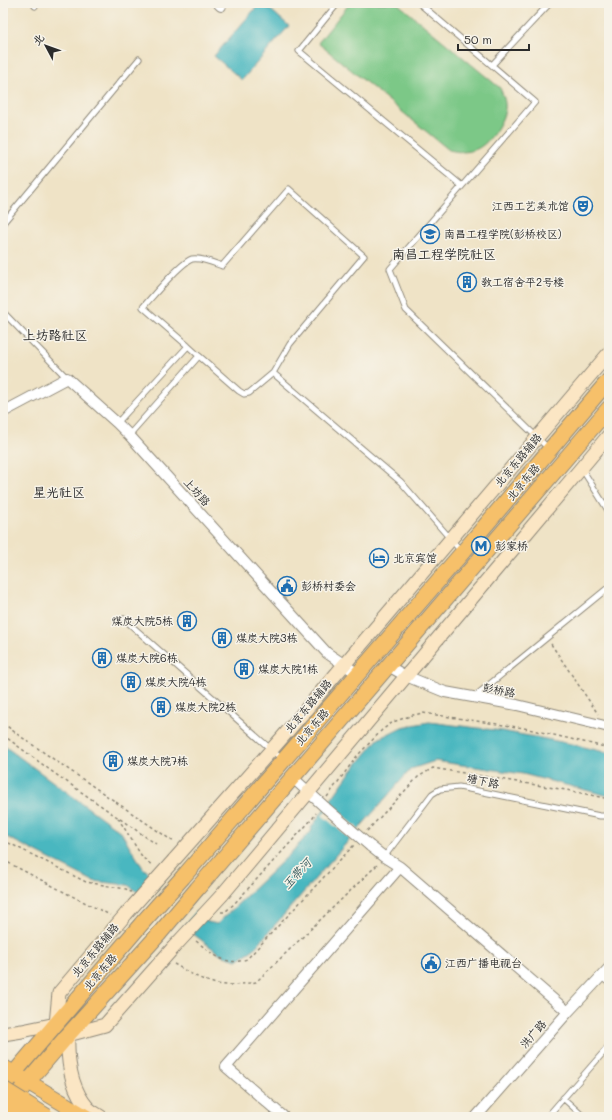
<svg xmlns="http://www.w3.org/2000/svg" width="612" height="1120" font-family="Mali,'LXGW WenKai TC',sans-serif">
<rect width="100%" height="100%" fill="#f7f3e8"/>
<filter id="ink" filterUnits="userSpaceOnUse"><feTurbulence type="fractalNoise" baseFrequency=".025" numOctaves="2"/><feDisplacementMap in="SourceGraphic" scale="8" xChannelSelector="R" yChannelSelector="G"/><feConvolveMatrix kernelMatrix="1 2 1 2 8 2 1 2 1" color-interpolation-filters="sRGB"/></filter>
<filter id="wash" filterUnits="userSpaceOnUse"><feTurbulence type="fractalNoise" baseFrequency=".012" numOctaves="4" result="noise"/><feDisplacementMap in="SourceGraphic" scale="16" xChannelSelector="R" yChannelSelector="G"/><feGaussianBlur stdDeviation="0.9" result="paint"/><feColorMatrix in="noise" values="0 0 0 0 0 0 0 0 0 0 0 0 0 0 0 0 0 1.4 0 .05"/><feComposite in="paint" operator="in"/></filter>
<g filter="url(#wash)">
<rect width="100%" height="100%" fill="#efe3c6"/>
<path fill="#7bc887" stroke="#537a59" d="M350,3H397L500,88C503,95 506,101 505,109C503,123 488,146 474,150C465,153 458,152 449,150L318,43Z"/>
<path fill="#48b7c0" stroke="#3a7176" d="M260,3H263L289,26L242,80L214,56Z
M429,722L502,731L567,743L609,753V796L523,774L435,761L411,769L254,949L237,960L224,956L212,948L128,885L93,881L3,835V745L121,832L143,868L208,922L217,924L290,854L312,830L311,828L349,774L378,739L402,727Z"/>
<path fill="#efe3c6" d="M331,805L360,830L351,840L322,815Z
M163,882L197,910L182,928L147,901Z"/>
</g>
<g filter="url(#ink)">
<g fill="none" stroke-linecap="round" stroke-linejoin="round">
<defs>
<path id="lane" d="M338,3L299,51L462,186
M419,3L535,102L390,269L406,310L549,449
M35,6L37,3
M492,65L550,3
M3,223L139,59
M3,312L67,378
M188,346L199,356
M273,373L401,482L461,551
M117,423L188,346L143,307C152,297 181,262 192,259C201,257 214,263 222,266L289,189L364,256L290,344L273,373L249,393L244,394L239,391L199,356L129,435
M582,469L609,512
M124,619L283,760
M474,697L609,587
M384,857L432,794L440,789L459,787L600,816H609
M601,977L609,983
M563,1098L584,1117
M547,1117L609,1046"/>
<path id="street" d="M218,3L221,6
M3,412L67,378L117,423L129,435L327,653L358,674
M388,666L406,676L445,692L517,705L609,727
M293,778L326,808
M370,846L384,857L400,867L568,1012
M284,1117L226,1067L400,867
M476,1117L568,1012L609,968"/>
<path id="secondary" d="M174,860L281,739L609,353
M222,895L609,435
M3,1034L22,1031L56,1024L59,993L126,914
M101,1117C97,1114 92,1112 88,1108C70,1088 67,1061 68,1035L105,1025L173,948"/>
<path id="primary" d="M183,877L462,553L609,380
M197,889L609,408
M3,1067L86,1117
M3,1086L143,922
M8,1105L68,1035L159,934"/>
</defs>
<use href="#lane" stroke="#8d8778" stroke-width="7"/>
<use href="#street" stroke="#8d8778" stroke-width="12"/>
<use href="#secondary" stroke="#8d8778" stroke-width="15"/>
<use href="#primary" stroke="#8d8778" stroke-width="17"/>
<path stroke="#8d8778" stroke-width="1.5" stroke-dasharray="3 3" stroke-linecap="butt" d="M551,644L598,714
M3,723L17,734L174,842
M3,735L54,773L156,844
M327,797L357,756L382,730L393,722L413,715L423,713L524,728L609,748
M118,818L143,858L153,866
M367,831L418,777L433,768L572,791L609,799
M3,840L86,882L126,889L131,892
M3,860L68,894L110,915
M221,912H225L234,904L313,818L316,813
M196,941C213,954 225,967 247,959L354,845
M174,964C186,971 199,979 213,983C226,987 243,984 256,982L377,865"/>
<use href="#lane" stroke="#fff" stroke-width="5"/>
<use href="#street" stroke="#fff" stroke-width="10"/>
<use href="#secondary" stroke="#fbe6c4" stroke-width="13"/>
<use href="#primary" stroke="#f6c06b" stroke-width="15"/>
<defs>
<path id="street-bridge" d="M326,808L370,846"/>
<path id="secondary-bridge" d="M126,914L174,860
M173,948L222,895"/>
<path id="primary-bridge" d="M143,922L183,877
M159,934L197,889"/>
<path id="highway-bridge" d="M3,1090L46,1117
M3,1106L21,1117"/>
</defs>
<use href="#street-bridge" stroke="#8d8778" stroke-width="12" stroke-linecap="butt"/>
<use href="#secondary-bridge" stroke="#8d8778" stroke-width="15" stroke-linecap="butt"/>
<use href="#primary-bridge" stroke="#8d8778" stroke-width="17" stroke-linecap="butt"/>
<use href="#highway-bridge" stroke="#8d8778" stroke-width="19" stroke-linecap="butt"/>
<use href="#street-bridge" stroke="#fff" stroke-width="10"/>
<use href="#secondary-bridge" stroke="#fbe6c4" stroke-width="13"/>
<use href="#primary-bridge" stroke="#f6c06b" stroke-width="15"/>
<use href="#highway-bridge" stroke="#f6c06b" stroke-width="17"/>
</g>
</g>
<defs>
<symbol id="theatre-ring" viewBox="-11 -11 22 22"><circle r="9.5" fill="#f7f3e8" stroke="#1f6fb2" stroke-width="1.5"/><path d="M-5-5.5Q0-4 5-5.5V0Q5 5 0 6Q-5 5-5 0ZM-3.3-2.5H-1v1.5H-3.3ZM1-2.5H3.3v1.5H1ZM-2.8 1Q0 5.5 2.8 1Z" fill="#1f6fb2"/></symbol>
<symbol id="university-ring" viewBox="-11 -11 22 22"><circle r="9.5" fill="#f7f3e8" stroke="#1f6fb2" stroke-width="1.5"/><path d="M0-5L7-2L0 1L-7-2ZM-4 1L0 2.5L4 1V4Q0 6-4 4Z" fill="#1f6fb2"/></symbol>
<symbol id="building-ring" viewBox="-11 -11 22 22"><circle r="9.5" fill="#f7f3e8" stroke="#1f6fb2" stroke-width="1.5"/><path d="M-4-6H4V6H1V3H-1V6H-4ZM-2.5-4.3h1.7v1.8h-1.7ZM.8-4.3h1.7v1.8H.8ZM-2.5-1h1.7V.8h-1.7ZM.8-1h1.7V.8H.8Z" fill="#1f6fb2"/></symbol>
<symbol id="metro-ring" viewBox="-11 -11 22 22"><circle r="9.5" fill="#f7f3e8" stroke="#1f6fb2" stroke-width="1.5"/><path d="M-5.5 5V-5H-3L0 0L3-5H5.5V5H3V-.5L0 4L-3-.5V5Z" fill="#1f6fb2"/></symbol>
<symbol id="hotel-ring" viewBox="-11 -11 22 22"><circle r="9.5" fill="#f7f3e8" stroke="#1f6fb2" stroke-width="1.5"/><path d="M-6-4.5h1.5V1H6V5H4.5V3h-9V5H-6ZM-4 0a1.8 1.8 0 1 1 3.6 0ZM.5 0V-2.5h3Q6-2.5 6 0Z" fill="#1f6fb2"/></symbol>
<symbol id="civic-ring" viewBox="-11 -11 22 22"><circle r="9.5" fill="#f7f3e8" stroke="#1f6fb2" stroke-width="1.5"/><path d="M-.6-6.5H3V-4.5H.6V-3L4-1V1h2V6H-6V1h2V-1L-.6-3ZM-1.2 2.5V6h2.4V2.5Z" fill="#1f6fb2"/></symbol>
</defs>
<g fill-rule="evenodd">
<use href="#theatre-ring" x="572" y="195" width="22" height="22"/>
<use href="#university-ring" x="419" y="223" width="22" height="22"/>
<use href="#building-ring" x="456" y="271" width="22" height="22"/>
<use href="#metro-ring" x="470" y="535" width="22" height="22"/>
<use href="#hotel-ring" x="368" y="547" width="22" height="22"/>
<use href="#civic-ring" x="276" y="575" width="22" height="22"/>
<use href="#building-ring" x="176" y="610" width="22" height="22"/>
<use href="#building-ring" x="211" y="627" width="22" height="22"/>
<use href="#building-ring" x="91" y="647" width="22" height="22"/>
<use href="#building-ring" x="233" y="658" width="22" height="22"/>
<use href="#building-ring" x="120" y="671" width="22" height="22"/>
<use href="#building-ring" x="150" y="696" width="22" height="22"/>
<use href="#building-ring" x="102" y="750" width="22" height="22"/>
<use href="#civic-ring" x="420" y="952" width="22" height="22"/>
</g>
<g text-anchor="middle" stroke-width="3" stroke-linejoin="round" paint-order="stroke">
<g font-size="11" fill="#2b2b2b" stroke="#f7f3e8" text-anchor="start">
<text x="569" y="210" text-anchor="end">江西工艺美术馆</text>
<text x="444" y="238">南昌工程学院(彭桥校区)</text>
<text x="481" y="286">教工宿舍平2号楼</text>
<text x="495" y="550">彭家桥</text>
<text x="393" y="562">北京宾馆</text>
<text x="301" y="590">彭桥村委会</text>
<text x="173" y="625" text-anchor="end">煤炭大院5栋</text>
<text x="236" y="642">煤炭大院3栋</text>
<text x="116" y="662">煤炭大院6栋</text>
<text x="258" y="673">煤炭大院1栋</text>
<text x="145" y="686">煤炭大院4栋</text>
<text x="175" y="711">煤炭大院2栋</text>
<text x="127" y="765">煤炭大院7栋</text>
<text x="445" y="967">江西广播电视台</text>
</g>
<g font-size="11" fill="#2b2b2b" stroke="#f7f3e8">
<text transform="translate(518 460) rotate(-50)" y="4">北京东路辅路</text>
<text transform="translate(523 482) rotate(-50)" y="4">北京东路</text>
<text transform="translate(197 492) rotate(48)" y="4">上坊路</text>
<text transform="translate(499 690) rotate(11)" y="4">彭桥路</text>
<text transform="translate(308 706) rotate(-50)" y="4">北京东路辅路</text>
<text transform="translate(312 727) rotate(-49)" y="4">北京东路</text>
<text transform="translate(483 781) rotate(12)" y="4">塘下路</text>
<text transform="translate(95 950) rotate(-50)" y="4">北京东路辅路</text>
<text transform="translate(100 972) rotate(-49)" y="4">北京东路</text>
<text transform="translate(533 1034) rotate(-49)" y="4">洪广路</text>
</g>
<g font-size="12" font-style="italic" fill="#355c5f" stroke="#f7f3e8">
<text transform="translate(297 874) rotate(-47)" y="4">玉带河</text>
</g>
<g font-size="13" fill="#2b2b2b" stroke="#f7f3e8">
<text x="444" y="259">南昌工程学院社区</text>
<text x="55" y="340">上坊路社区</text>
<text x="59" y="497">星光社区</text>
</g>
</g>
<rect width="612" height="1120" fill="none" stroke="#f7f3e8" stroke-width="16"/>
<g transform="translate(46 46) rotate(311)" stroke="#f7f3e8" stroke-width="3" paint-order="stroke">
<path d="M0-3L7 15L0 10L-7 15Z" fill="#2b2b2b"/>
<text y="-6" font-size="11" font-weight="bold" text-anchor="middle" fill="#2b2b2b">北</text>
</g>
<path d="M458 44v6h71v-6" fill="none" stroke="#2b2b2b" stroke-width="2"/>
<text x="464" y="44" font-size="12" fill="#2b2b2b" stroke="#f7f3e8" stroke-width="3" paint-order="stroke">50 m</text>
</svg>
